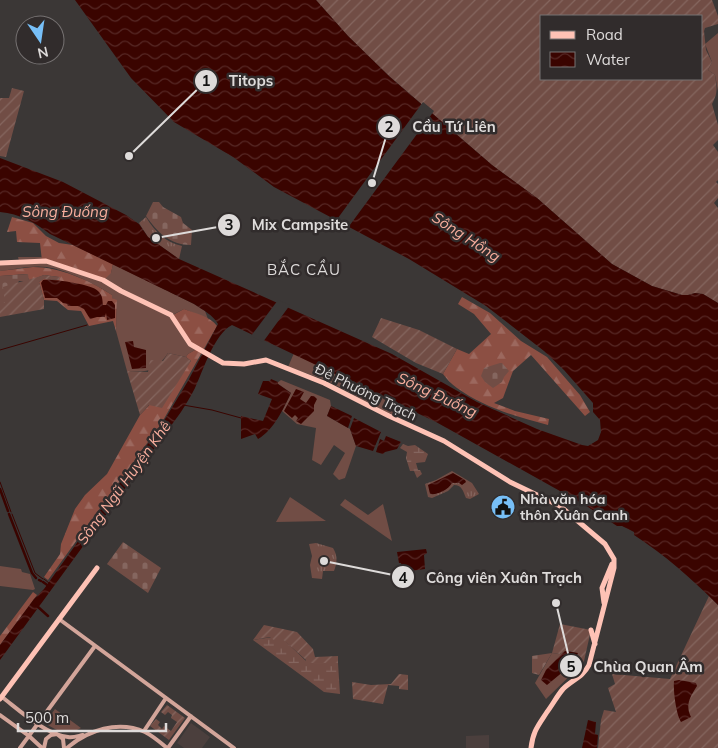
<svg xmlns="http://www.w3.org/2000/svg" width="718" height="748" font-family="Mulish,sans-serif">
<defs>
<pattern id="forest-firs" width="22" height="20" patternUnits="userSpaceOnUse" patternTransform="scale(1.25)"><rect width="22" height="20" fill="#8c4f43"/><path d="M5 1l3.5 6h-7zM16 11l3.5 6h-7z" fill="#9c685e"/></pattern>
<pattern id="wetland-marsh" width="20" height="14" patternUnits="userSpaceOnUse" patternTransform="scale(1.25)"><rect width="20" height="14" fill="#714d45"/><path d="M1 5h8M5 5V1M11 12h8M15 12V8" fill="none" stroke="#85665f"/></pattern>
<pattern id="cemetery-stones" width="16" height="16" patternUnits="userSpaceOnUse" patternTransform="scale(1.25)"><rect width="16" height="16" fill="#714d45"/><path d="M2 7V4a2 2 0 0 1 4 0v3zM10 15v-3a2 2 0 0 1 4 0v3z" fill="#85665f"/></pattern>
<pattern id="park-tufts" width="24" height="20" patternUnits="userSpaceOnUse" patternTransform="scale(1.25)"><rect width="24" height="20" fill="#714d45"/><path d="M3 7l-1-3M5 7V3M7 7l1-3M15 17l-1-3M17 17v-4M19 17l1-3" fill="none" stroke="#85665f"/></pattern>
<pattern id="garden-furrows" width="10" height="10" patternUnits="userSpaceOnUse" patternTransform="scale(1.25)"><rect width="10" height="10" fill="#714d45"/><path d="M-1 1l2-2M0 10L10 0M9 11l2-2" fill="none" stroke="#85665f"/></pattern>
<pattern id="water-waves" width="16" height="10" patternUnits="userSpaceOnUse" patternTransform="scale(1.25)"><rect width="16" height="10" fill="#3a0400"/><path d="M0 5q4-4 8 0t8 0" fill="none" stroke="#562825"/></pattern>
</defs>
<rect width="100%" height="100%" fill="#3b3736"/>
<path fill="#4b3f3d" d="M191,723L210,737L202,748H184L177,743Z
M489,735V748H466V736Z"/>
<path fill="#714d45" d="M718,33V91L715,75L708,70L712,62L705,44Z
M18,257H41L111,273L113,264L194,304L205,311L208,319L184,309L172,315L196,346L195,350L188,354L186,357L168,353C155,372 148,372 127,371L116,331L117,301L112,298V295C96,284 66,270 47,267C32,265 15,269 0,271V263L19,261Z
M294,353L401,405L396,417L326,380L288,367Z
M281,380L330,400L331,406L327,416L350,429L356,446L345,478L339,480L333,474L345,453L334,445L321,465L312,460L316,428L297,424L282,411L291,393L277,383Z
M290,497L326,521L276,522Z
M345,499L368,515L383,504L392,541L340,505Z
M0,566L21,569L22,572L30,574L35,589L33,590L0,586Z
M565,651L572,662L580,666L546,699L535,683L552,653L560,654Z
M55,709L81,728C68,736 56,731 45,723Z"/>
<path fill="url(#forest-firs)" d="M12,217L33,223L46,236L59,243L73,245L113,264L111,273L105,279L42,261L40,243L17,242L16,231L7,232Z
M33,267C60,267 89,280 112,295V298L117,300L116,331L113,321L89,326L81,311L68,310L57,301L44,300L39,282L43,279L59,280V277L44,275L29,281L27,274L0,276V271Z
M462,297L490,313L521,341L547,357L580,395L590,412L585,416L531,355L513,371L503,398L494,403L515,411L549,419L548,425C517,417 483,407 457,388C451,384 447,379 443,374L457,349L469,354L491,334L474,314L458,304Z
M184,309C194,313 210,316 217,326L161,424L48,580L44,577L60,554L61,544L75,509L85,495L107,474L140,415L191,361L186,357L188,354L195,350L196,346L189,341L171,316Z
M33,592L37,595L0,645V636Z"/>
<path fill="url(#wetland-marsh)" d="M403,444L408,446L415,445L428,454L425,462L416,463L418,470H420L422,474L417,478L414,471H410L406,458L407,452L400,448Z
M280,636L306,661L305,663H338L340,694L324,692L253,640Z"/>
<path fill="url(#cemetery-stones)" d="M153,202H159L163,207L181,217L183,223L192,230L191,245C170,245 157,232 146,216Z
M28,274L29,281H19L5,303H0V276Z
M500,363H502L509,371L504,377L502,382L493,388L485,382L481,376L484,368Z
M123,542L161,568L148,593L107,564Z
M552,653L539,675L532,673V656Z"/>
<path fill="url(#park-tufts)" d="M146,217C155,232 165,242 182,246L179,259L148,237L139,223Z
M452,471L472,483L479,494L470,499L466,498C463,491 462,485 454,485L448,491L432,498L428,497L425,484L436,480Z
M316,543L333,548C338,556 337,563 334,571H323L322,579L312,578L310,565L312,556L309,544Z"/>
<path fill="url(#garden-furrows)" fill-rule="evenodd" d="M316,0H712L718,16V24L705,28L704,31L706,50L712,62L708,70L715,75C717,88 718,93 712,104L718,125V140L713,145L718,152V180L716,182L718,184V198L714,203L718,208V303L703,294L695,293L688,295H682L652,286L612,264L537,198L492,165L388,75L348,36ZM542,16H702V79H542Z
M12,88L24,91L6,157L0,156V98H9Z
M44,275L60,277L59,280L44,279L39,282L44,300V309L0,317V303H5L3,287C17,282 30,280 44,275Z
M381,318L419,330L457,349L443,374L416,363L372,337Z
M168,353L186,357L191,361L162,408L149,405L140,415L127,371L148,372L150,360L163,361Z
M709,596L718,605V748H598L601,720L604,710L616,712L608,688L615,684L612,674L670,679Z
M560,624L591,630L584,661L580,666L572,662L578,654C571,651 566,650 560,654L552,653Z
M264,625L297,632L313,649L315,657L338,656V663H304L306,660L280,637L275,641L270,637L253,640Z
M399,674L408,675V690L399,689V686L388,685L383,704L353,699L352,682L371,685L391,684Z
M167,705L185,718L169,740L150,726L156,719L160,722L158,725L162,729L164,726L171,731L177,722L171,718L172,715L168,712L165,715L161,712Z"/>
<path fill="url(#water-waves)" d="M75,0H316L348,36L390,77L492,165L537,198L612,264L652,286L682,295H688L695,293L703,294L718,303V605C692,579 665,555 634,535V532L622,526H617L585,505L436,422L232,325C214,334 203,371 195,388C191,396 186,404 181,412L0,660V645L34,599L44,589L162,424L188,381L218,324C213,315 203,310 194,304L50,234C34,222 20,214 0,212V158L63,182L126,215L139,224L148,237L179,259L392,354L477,402L537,429L582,445L588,446L598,440L601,432L600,420L593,412V403L564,370L544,351L486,306L409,259L274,187L233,157L174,122L131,78Z
M43,280C53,279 91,284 98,291C103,296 102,299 103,305H106L108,301H112L115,305V318L107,320L106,313L105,317H97L90,319L84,309L78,306H68L67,304L63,303L57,298H45L41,283Z
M133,341L134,347L146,350V368L132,369L125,342Z
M271,379L278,382V384L291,393C283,409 274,430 258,439L255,434L241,439V416L263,421L272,399L258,394L263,381H270Z
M296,389L304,392L300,399L306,403L311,396H314L317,399L314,405V411L301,424L296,421L298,418L295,415L292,418L284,411Z
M331,406L352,416L348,428L327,416Z
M354,418L381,432L373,451L356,446L350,429Z
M386,436L401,442L397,449L385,452L383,454L376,452L380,439L384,441Z
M453,473L465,480L466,482L462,485L459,483H452C448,490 438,495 430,494L428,485Z
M426,549L427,553L424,555L425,569L403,572L401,563H399L397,552Z
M565,651L578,653L570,666L547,685L541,680L546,670Z
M679,680L696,683L697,686C690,697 685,705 691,717L681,722C676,714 673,690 674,681Z
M588,720L596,722L595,734L598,735L597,748H582Z"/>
<path fill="#3b3736" d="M423,102L434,111L347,229L335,222Z
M278,300L290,305L263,342L251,336Z"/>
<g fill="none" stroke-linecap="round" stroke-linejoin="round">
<path stroke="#3a0400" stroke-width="1" d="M0,350L87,325
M183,405L212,410L241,418
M0,482L11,512
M12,514L35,573L43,579
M44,579L49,583"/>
<path stroke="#3a0400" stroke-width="2.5" d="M0,489L8,511
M9,514L32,573L36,578
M39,580L41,581
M43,582L50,587
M37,606L48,616"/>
<path stroke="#d3a59a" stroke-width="4" d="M59,619L234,748
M2,697C19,710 46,735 68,737C73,738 78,736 83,735
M0,715L29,736L42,748
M144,731L166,698
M20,748L95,646
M44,748L46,739L51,735L57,734L63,739L64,748
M67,748C88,730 118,720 145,732C153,736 160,742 167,748
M168,748L191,716"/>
<path stroke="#fec2b5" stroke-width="5" d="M0,263L46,261L103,280L121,291L171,315L190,344L223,363L244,364L266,360L324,383L389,416L444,441L510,482L560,506L605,544L614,559V568L589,665C583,677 572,680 563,689C557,696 553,704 547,712C538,726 533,731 531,748
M604,603L602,588L612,564
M591,630L595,644
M0,699L97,568"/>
</g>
<defs>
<symbol id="civic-disc" viewBox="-11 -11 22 22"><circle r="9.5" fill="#77bff7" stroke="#312c2c"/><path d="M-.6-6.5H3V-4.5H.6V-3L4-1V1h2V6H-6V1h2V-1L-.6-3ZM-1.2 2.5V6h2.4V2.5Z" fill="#111"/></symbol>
</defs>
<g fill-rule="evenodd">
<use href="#civic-disc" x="489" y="493" width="28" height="28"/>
</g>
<g text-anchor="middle" stroke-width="5" stroke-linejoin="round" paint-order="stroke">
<g font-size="14" fill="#dedbda" stroke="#312c2c">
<text transform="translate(366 392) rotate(26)" y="5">Đê Phương Trạch</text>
</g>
<g font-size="14" font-weight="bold" fill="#dedbda" stroke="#312c2c" text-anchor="start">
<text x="520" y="504">Nhà văn hóa<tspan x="520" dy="16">thôn Xuân Canh</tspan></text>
</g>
<g font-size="15" font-style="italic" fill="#f9ae9d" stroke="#312c2c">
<text x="65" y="217">Sông Đuống</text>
<text transform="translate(466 237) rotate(33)" y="5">Sông Hồng</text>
<text transform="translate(437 395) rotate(25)" y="5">Sông Đuống</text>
<text transform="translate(124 483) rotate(-54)" y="5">Sông Ngũ Huyện Khê</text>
</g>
<g font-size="15" letter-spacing="1" fill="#dedbda" stroke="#312c2c">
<text x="304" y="275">BẮC CẦU</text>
</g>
</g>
<path fill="none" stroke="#dedbda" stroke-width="2" d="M129 156L206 81M372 183L389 127M156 238L229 225M324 561L403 577M556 603L571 666"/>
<g fill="#dedbda" stroke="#312c2c" stroke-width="2">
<circle cx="129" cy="156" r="5"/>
<circle cx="372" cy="183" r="5"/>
<circle cx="156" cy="238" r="5"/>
<circle cx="324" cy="561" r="5"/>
<circle cx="556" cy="603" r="5"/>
<circle cx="206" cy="81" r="12"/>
<circle cx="389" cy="127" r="12"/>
<circle cx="229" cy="225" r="12"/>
<circle cx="403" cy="577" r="12"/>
<circle cx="571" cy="666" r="12"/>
</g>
<g font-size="15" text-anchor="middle" font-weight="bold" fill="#111">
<text x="206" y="86">1</text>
<text x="389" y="132">2</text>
<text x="229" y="230">3</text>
<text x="403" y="583">4</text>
<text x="571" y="672">5</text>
</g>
<g font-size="15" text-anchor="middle" font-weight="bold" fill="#dedbda" stroke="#312c2c" stroke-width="5" stroke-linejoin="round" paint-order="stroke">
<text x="251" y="86">Titops</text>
<text x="454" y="132">Cầu Tứ Liên</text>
<text x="300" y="230">Mix Campsite</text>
<text x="504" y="583">Công viên Xuân Trạch</text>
<text x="648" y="672">Chùa Quan Âm</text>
</g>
<rect x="540" y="15" width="162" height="65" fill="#312c2c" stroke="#767272"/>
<rect x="550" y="31" width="25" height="8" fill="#fec2b5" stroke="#767272"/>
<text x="586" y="40" font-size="15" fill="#dedbda">Road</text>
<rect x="550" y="52" width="25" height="15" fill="url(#water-waves)" stroke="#767272"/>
<text x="586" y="65" font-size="15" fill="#dedbda">Water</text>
<g transform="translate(40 40) rotate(167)"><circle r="24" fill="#312c2c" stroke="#767272"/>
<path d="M0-4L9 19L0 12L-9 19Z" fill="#77bff7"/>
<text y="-8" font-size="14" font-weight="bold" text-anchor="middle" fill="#dedbda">N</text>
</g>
<path d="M18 723v8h148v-8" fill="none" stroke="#dedbda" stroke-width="2.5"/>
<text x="25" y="723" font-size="15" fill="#dedbda" stroke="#312c2c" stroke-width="4" paint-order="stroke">500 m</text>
</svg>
